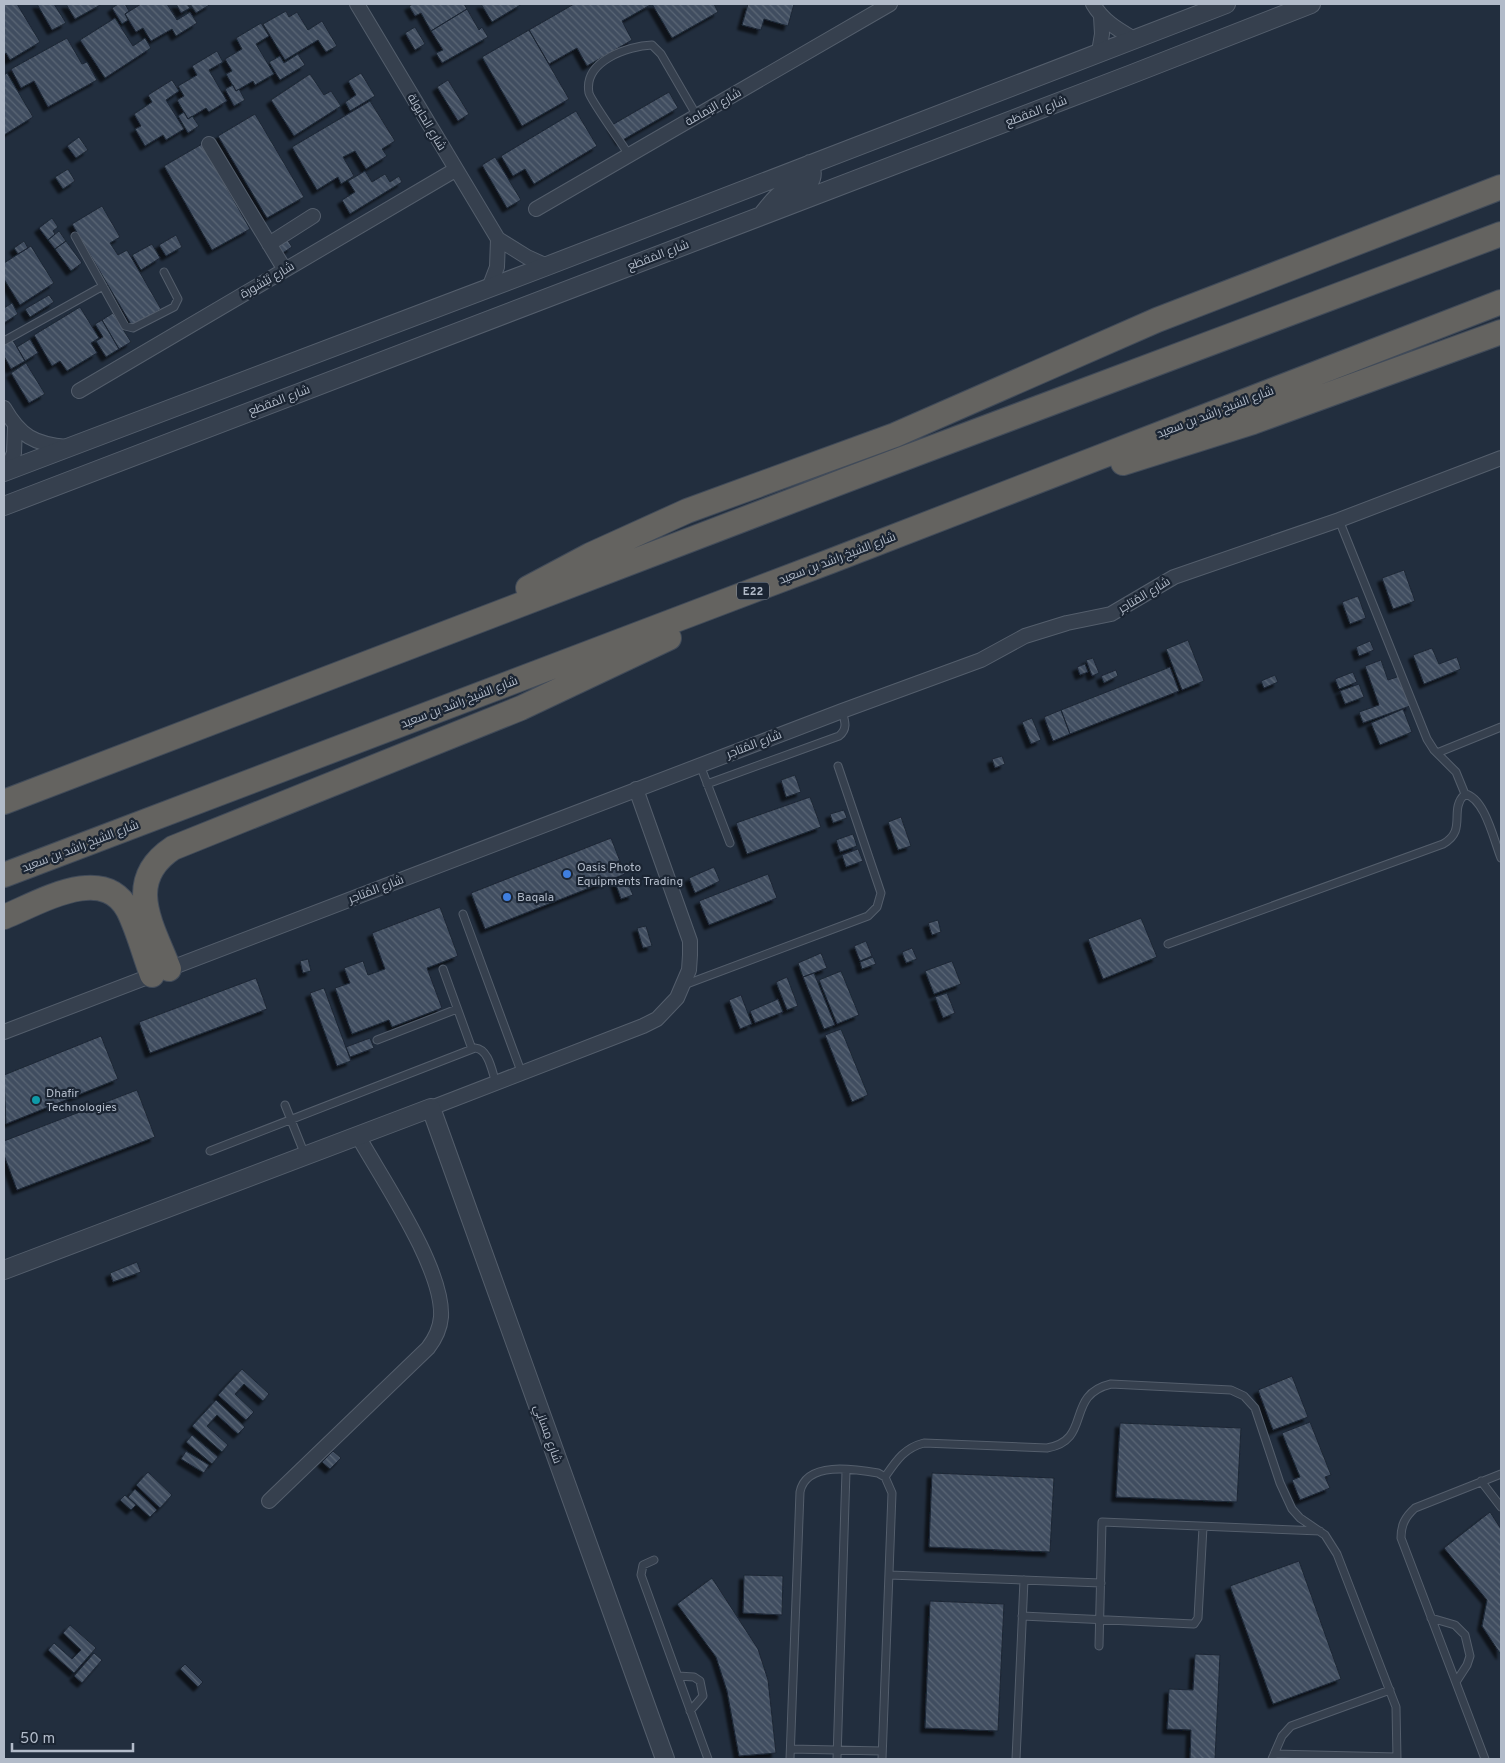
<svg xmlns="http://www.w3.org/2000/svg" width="1505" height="1763" font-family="Overpass,Cairo,sans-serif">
<defs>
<pattern id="building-back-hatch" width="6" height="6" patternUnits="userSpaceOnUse" patternTransform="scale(1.25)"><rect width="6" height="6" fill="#414e60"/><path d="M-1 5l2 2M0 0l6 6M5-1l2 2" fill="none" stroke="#5a6675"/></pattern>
<filter id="shadow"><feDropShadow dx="-4.5" dy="4.5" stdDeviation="1" flood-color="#0009"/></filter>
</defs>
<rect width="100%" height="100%" fill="#222e3e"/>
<path fill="url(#building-back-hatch)" stroke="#1d2735" filter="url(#shadow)" d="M4,4H17L40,42L10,60L6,53L4,55Z
M37,4H54L66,23L52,30Z
M66,4H102L75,19Z
M118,4H125L129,11L125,14L128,20L122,24L112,8Z
M141,4H167L177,20L190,12L197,23L176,36L172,29L151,41L143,28L136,32L125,14Z
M176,4H187L190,8L181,13Z
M190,4H211L196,13Z
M413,4H464L467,9L431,31L421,13L415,16L409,6Z
M481,4H522L492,22Z
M574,4H652L622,21L632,40L587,66L577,48L549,64L529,30Z
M652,4H714L718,12L672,38Z
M748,4H794L788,26L764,19L761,30L742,25Z
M467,9L479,30L482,27L488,37L442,63L436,53L443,50L431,31Z
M286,11L289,17L297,12L308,30L322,21L337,46L326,52L318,40L285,60L263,24Z
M115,18L133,46L145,38L151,48L105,78L80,40Z
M261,23L269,36L256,44L274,74L255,85L253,81L236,91L226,74L232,71L225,59L242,49L236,38Z
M415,27L425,44L415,50L405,33Z
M529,30L569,99L522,126L482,57Z
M67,38L82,64L87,62L97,80L48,107L34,81L21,88L11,69Z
M217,51L223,62L209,70L227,101L209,112L206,108L188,119L177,100L184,96L178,86L197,75L192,66Z
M298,54L305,65L280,80L269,62L280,56L284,63Z
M7,73L33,117L4,135V75Z
M361,73L375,96L350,111L345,102L356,95L348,81Z
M310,74L324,95L331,91L341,106L294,136L271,100Z
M172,80L179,91L166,100L184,129L166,140L163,135L145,146L135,129L141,126L134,114L152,102L148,95Z
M448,80L469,114L458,121L437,87Z
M233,85L236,91L239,89L245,100L234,106L225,89Z
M669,92L678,108L621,141L612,125Z
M370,101L395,141L382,149L387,156L366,169L355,151L343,157L354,176L341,184L338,177L317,190L292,147Z
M576,111L597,146L534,184L525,169L513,176L501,156Z
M184,112L188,119L192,116L199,126L188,133L178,116Z
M255,114L304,197L267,218L218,136Z
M79,137L88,150L76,158L67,146Z
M202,144L250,229L212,250L164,166Z
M495,157L521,200L507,208L482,165Z
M68,169L75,181L63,189L55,177Z
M365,171L372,182L385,174L390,182L399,176L402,182L350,214L342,200L355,192L348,181Z
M102,206L120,237L110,243L118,255L127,250L161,309L132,326L72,224Z
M52,218L58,227L53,231L55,234L48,240L39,228Z
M59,231L66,241L55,249L48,240Z
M176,235L182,247L166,256L159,245Z
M287,239L292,247L281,254L276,246Z
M24,241L28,248L18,254L14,248Z
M66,241L82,263L71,271L55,249Z
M152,244L160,258L141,270L132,255Z
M31,246L54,283L20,305L4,279V263Z
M49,295L54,302L30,317L25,309Z
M12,303L18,314L4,323V308Z
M80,307L99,338L91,343L97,353L67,371L60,361L52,366L34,335Z
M113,313L131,342L119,349L102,320Z
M102,320L119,349L106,357L96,341L103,337L95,324Z
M11,337L25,361L11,369L4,356V342Z
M30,339L38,353L25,361L17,347Z
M26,363L45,394L29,403L11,373Z
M1404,570L1415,601L1393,609L1382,578Z
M1358,596L1366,618L1350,624L1342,602Z
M1188,640L1204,681L1182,690L1166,649Z
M1370,641L1374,650L1359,656L1356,647Z
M1432,648L1439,664L1457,657L1461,669L1424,684L1413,655Z
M1093,658L1099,673L1092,676L1086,660Z
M1381,660L1388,680L1400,676L1410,706L1363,723L1359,712L1379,705L1365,666Z
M1085,664L1088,672L1080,675L1077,667Z
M1170,667L1179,691L1070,734L1061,710Z
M1116,670L1118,676L1104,683L1101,676Z
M1353,672L1357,682L1339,689L1335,679Z
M1275,675L1278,682L1264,688L1261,681Z
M1359,684L1364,697L1345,704L1340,691Z
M1403,709L1412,732L1380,745L1371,723Z
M1061,710L1070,734L1053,741L1044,717Z
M1032,718L1041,740L1031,744L1022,722Z
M1002,756L1005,764L995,768L992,759Z
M795,775L801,792L786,797L781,780Z
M810,797L821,827L747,854L736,823Z
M844,810L847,818L833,823L830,814Z
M901,817L911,846L898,850L888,822Z
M853,834L857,846L840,852L836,840Z
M611,838L625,874L485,929L471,893Z
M858,849L863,861L846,867L842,855Z
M714,867L720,881L695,893L689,878Z
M768,874L777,898L709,925L699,901Z
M626,878L633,895L621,899L615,882Z
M440,907L458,956L427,968L442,1008L392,1027L389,1020L352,1034L335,988L350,983L344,968L363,961L368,975L385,969L372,933Z
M1141,918L1157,957L1103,979L1088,939Z
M938,920L941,932L932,935L928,923Z
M646,926L652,946L643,948L637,928Z
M866,941L872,956L860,961L854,946Z
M912,948L917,959L906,963L902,952Z
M821,953L827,968L803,977L798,963Z
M873,957L876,964L862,969L860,962Z
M308,959L311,971L303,973L300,961Z
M952,961L961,984L934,994L925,971Z
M841,971L859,1015L837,1024L819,980Z
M814,973L835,1025L824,1029L803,977Z
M787,977L798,1006L787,1010L776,982Z
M256,978L267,1009L150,1053L139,1022Z
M324,988L351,1061L337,1066L310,993Z
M947,993L955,1013L943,1018L935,997Z
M741,995L752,1024L740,1029L729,1000Z
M778,999L783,1012L755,1023L750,1011Z
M841,1029L868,1095L852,1102L825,1035Z
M101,1036L118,1079L6,1124L4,1075Z
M370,1038L374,1048L350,1057L346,1047Z
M137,1090L155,1137L17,1190L4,1155V1141Z
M137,1262L141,1272L113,1282L110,1273Z
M242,1369L269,1394L263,1401L244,1384L235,1394L254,1412L246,1420L218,1395Z
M1292,1376L1308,1417L1273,1430L1258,1390Z
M216,1400L245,1427L238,1434L217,1415L207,1426L228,1445L222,1452L192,1426Z
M1310,1422L1331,1475L1325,1477L1330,1488L1300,1500L1292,1480L1300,1477L1282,1433Z
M1120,1423L1241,1428L1237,1502L1116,1497Z
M192,1435L218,1457L212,1464L186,1442Z
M186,1451L209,1465L204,1473L181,1459Z
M333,1451L341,1458L330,1469L322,1462Z
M148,1472L172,1495L160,1508L136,1485Z
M932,1473L1054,1478L1050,1552L929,1547Z
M135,1489L157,1510L150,1517L128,1497Z
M125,1495L136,1505L131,1510L120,1500Z
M1490,1512L1501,1529V1655L1482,1626L1487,1600L1444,1548Z
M1299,1561L1341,1679L1273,1704L1230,1586Z
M744,1575L783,1576L782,1615L743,1613Z
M712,1578L758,1649L768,1680L776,1753L739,1756L727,1691L716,1657L677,1604Z
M930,1601L1004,1604L998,1731L925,1728Z
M70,1625L96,1648L74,1673L48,1650L54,1643L72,1659L81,1650L63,1633Z
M94,1653L102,1660L82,1683L74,1676Z
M1195,1654L1220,1655L1215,1759H1190L1191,1730L1167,1729L1169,1689L1193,1690Z
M185,1664L203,1682L198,1687L180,1669Z"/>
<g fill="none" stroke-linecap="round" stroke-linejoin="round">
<defs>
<path id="service" d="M629,155C623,145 591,101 589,93C583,61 628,46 652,45L661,54L697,116
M75,236L125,326L133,328L174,307L178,299L164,272
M4,341L103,286
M1339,520L1427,739L1434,750L1456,772L1465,794
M1437,753L1501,727
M700,765L730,843
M707,784L839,736C848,729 845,721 842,711
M1465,794C1485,798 1494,841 1501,858
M463,914L522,1074
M1168,944L1443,844C1468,830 1448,810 1465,794
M443,969L472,1049
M684,985L868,916L877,907L881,893L838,766
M377,1040L457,1009
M285,1105L305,1155
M210,1151L475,1048C489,1049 492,1072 496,1083
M885,1477C896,1461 904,1448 924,1443L1047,1448C1093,1440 1064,1395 1111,1384L1231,1390L1244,1396L1255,1408L1280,1483L1292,1509L1300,1518L1325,1535L1337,1554L1396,1707L1397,1759
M1481,1481L1501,1507
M654,1560L643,1565L641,1575L708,1759
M889,1575L1101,1583
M1022,1616L1194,1624L1198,1618L1203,1527
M1431,1618L1455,1625L1465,1635L1470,1656L1467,1665L1456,1682
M1099,1646L1102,1522L1320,1531
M678,1676L694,1677L700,1681L703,1696L690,1711
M791,1749L882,1751
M1274,1754L1397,1757
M790,1759L800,1492C806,1461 854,1469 878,1473L885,1477L892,1493L882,1759
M837,1759L846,1471
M1016,1759L1024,1580
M1272,1759L1282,1736L1291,1726L1390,1690
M1485,1759L1401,1538C1401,1525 1405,1517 1415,1508L1501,1474"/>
<path id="minor" d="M357,4L498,239L497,267L489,288
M1093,4C1103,21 1117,29 1134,39
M1099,52L1102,34L1101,16
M209,144L285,270
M536,209L890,4
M498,239L527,257L547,266
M269,244L313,216
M79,391L455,170
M4,408C20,436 34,444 67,447
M6,471L14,453L15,427
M4,1032L842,711L981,660L1025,636L1067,623L1111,614L1174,577L1339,520L1501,458
M431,1108L643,1026L657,1019L677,998L689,970L690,955V941L636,789
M269,1501L428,1348C435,1339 440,1329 441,1317C444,1269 382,1179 358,1136"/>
<path id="tertiary" d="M764,213C769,207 776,197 783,193C798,185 818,188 810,164
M4,472L547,266L1226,4
M4,506L1132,74L1311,4
M4,1270L431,1108L665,1759"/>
<path id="trunk" d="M1123,463L1253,422L1501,332
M528,588L590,555L687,511L895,435L1157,320L1501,187
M4,802L849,479L1501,234
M4,875L831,561L1501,302
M4,917C39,903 103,863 128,910C138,930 144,954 152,975
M169,969C152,925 123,881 173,848L521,708L669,638"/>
</defs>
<use href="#service" stroke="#545e6c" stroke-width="9"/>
<use href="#minor" stroke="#545e6c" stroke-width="16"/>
<use href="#tertiary" stroke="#545e6c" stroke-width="20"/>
<use href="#trunk" stroke="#414b59" stroke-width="26"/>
<use href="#service" stroke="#36404e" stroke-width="7"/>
<use href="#minor" stroke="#36404e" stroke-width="14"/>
<use href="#tertiary" stroke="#36404e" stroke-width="18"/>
<use href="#trunk" stroke="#646360" stroke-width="24"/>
</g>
<g fill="#3f7fe0" stroke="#1b2533" stroke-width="2">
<circle cx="567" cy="874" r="5"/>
<circle cx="507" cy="897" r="5"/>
</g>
<circle fill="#0f9aa8" stroke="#1b2533" stroke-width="2" cx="36" cy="1100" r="5"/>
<g text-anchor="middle" stroke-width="4.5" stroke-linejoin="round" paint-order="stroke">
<rect fill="#1b2533" stroke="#858e9c" stroke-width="1" x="737" y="582.5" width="32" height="17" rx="4"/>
<g font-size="11" font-weight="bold" fill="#b2bbc9">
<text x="753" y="595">E22</text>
</g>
<g font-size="12" fill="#b2bbc9" stroke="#1b2533">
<text transform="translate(713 107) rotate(-30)" y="4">شارع اليَمامة</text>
<text transform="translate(1036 111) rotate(-21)" y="4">شارع المَقطَع</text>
<text transform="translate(427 122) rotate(59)" y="4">شارع الحايولة</text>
<text transform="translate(658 255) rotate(-21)" y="4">شارع المَقطَع</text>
<text transform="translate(267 280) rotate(-30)" y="4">شارع تَبْشورة</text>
<text transform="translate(279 400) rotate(-21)" y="4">شارع المَقطَع</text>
<text transform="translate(1215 412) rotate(-21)" y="4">شارع الشيخ راشد بن سعيد</text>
<text transform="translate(837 558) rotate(-21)" y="4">شارع الشيخ راشد بن سعيد</text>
<text transform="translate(1144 595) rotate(-31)" y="4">شارع المُتاجر</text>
<text transform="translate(459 702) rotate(-21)" y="4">شارع الشيخ راشد بن سعيد</text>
<text transform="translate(754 744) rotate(-21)" y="4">شارع المُتاجر</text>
<text transform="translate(80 846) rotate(-21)" y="4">شارع الشيخ راشد بن سعيد</text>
<text transform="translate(376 889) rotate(-21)" y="4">شارع المُتاجر</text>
<text transform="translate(548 1434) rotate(70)" y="4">شارع مِسانِي</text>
</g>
<g font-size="12" fill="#b2bbc9" stroke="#1b2533" text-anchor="start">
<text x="577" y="871">Oasis Photo<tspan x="577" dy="14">Equipments Trading</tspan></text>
<text x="517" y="901">Baqala</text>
<text x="46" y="1097">Dhafir<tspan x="46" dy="14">Technologies</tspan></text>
</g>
</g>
<rect width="1505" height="1763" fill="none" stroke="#b2bbc9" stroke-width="10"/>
<path d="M12 1743v8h121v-8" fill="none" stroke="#b2bbc9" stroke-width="2.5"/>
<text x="20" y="1743" font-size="15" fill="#b2bbc9" stroke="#1b2533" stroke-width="4" paint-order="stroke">50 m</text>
</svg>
